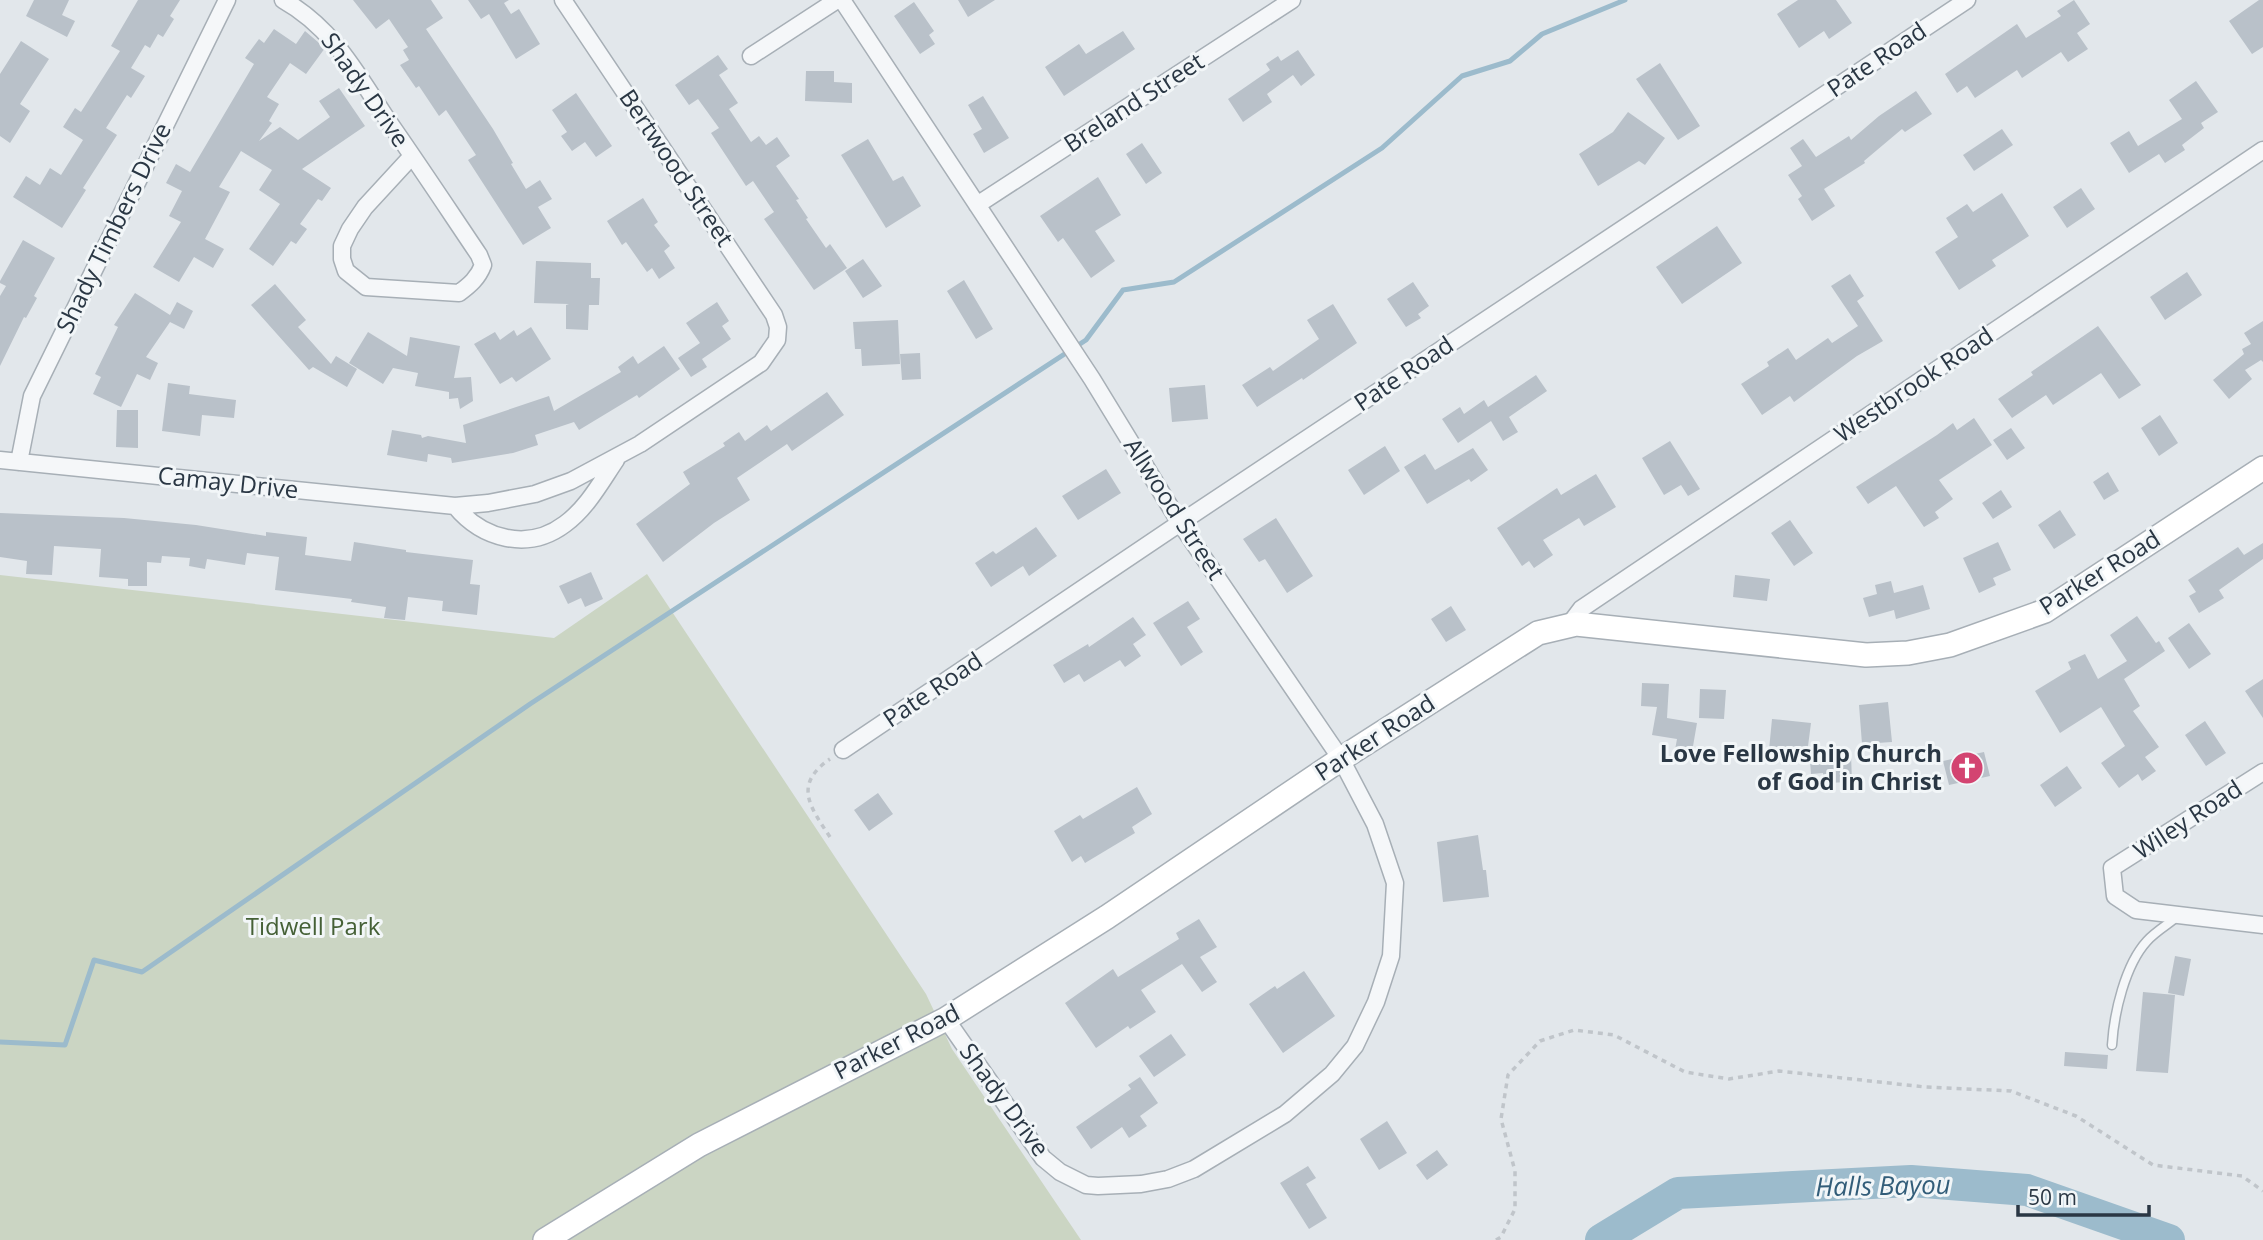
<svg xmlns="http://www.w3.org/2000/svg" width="2263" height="1240" font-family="'Open Sans',sans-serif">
<rect width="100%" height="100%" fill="#e2e7eb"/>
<path fill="#cbd5c3" d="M647,574L926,994L952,1049L1081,1240H0V575L554,638Z"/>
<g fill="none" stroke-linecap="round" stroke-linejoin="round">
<path stroke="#9cbbcc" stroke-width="5" d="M0,1042L65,1045L94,960L142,972L530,704L1086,340L1123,290L1174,282L1382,148L1462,76L1510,61L1542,34L1625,0"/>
<path stroke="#9cbbcc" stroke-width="32" d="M1601,1240L1678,1193L1911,1181L2027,1190L2169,1240"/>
</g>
<path fill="#b9c1c9" d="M34,0H69L62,15L75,21L67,37L26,16Z
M138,0H180L170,16L174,19L163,37L158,34L150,48L145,45L131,68L145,76L131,98L127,95L106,128L117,135L83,188L86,190L62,228L13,197L26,176L40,185L50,168L61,175L83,140L63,127L75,108L81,112L120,51L111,46Z
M353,0H431L443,18L426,29L493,129L513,163L511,164L526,189L540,180L552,199L538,207L551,228L523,245L468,160L476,155L446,110L439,116L419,86L416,88L400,65L409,60L403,50L408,47L389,19L376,29Z
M468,0H509L504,3L511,14L519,9L540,44L516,59L489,14L481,19Z
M958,0H995L968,17Z
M1798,0H1836L1852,23L1829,39L1824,31L1799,48L1777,14Z
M2074,0L2090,24L2077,33L2088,49L2068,62L2061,52L2022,78L2017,70L1975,98L1967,86L1957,93L1945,74L2017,24L2026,38L2061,16L2057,11Z
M2259,0H2263V47L2252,54L2229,21Z
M914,2L934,31L929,35L935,44L920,54L894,16Z
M274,29L296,44L305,31L325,48L306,74L290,63L267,97L279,104L269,121L272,123L259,141L280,127L298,140L330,117L319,101L339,88L365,126L302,169L331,188L322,201L318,199L300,224L307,229L296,244L291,241L273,266L249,249L280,204L259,190L272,170L241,151L219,187L230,192L205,239L224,249L213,268L194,257L179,282L153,267L181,222L169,216L182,191L166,183L176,164L190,172L254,64L245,58L259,39L264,43Z
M1123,31L1135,49L1064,96L1045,67L1079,44L1086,54Z
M21,41L49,59L20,104L30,111L10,143L0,136V74Z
M1298,50L1315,75L1301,86L1293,75L1267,94L1272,102L1243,122L1228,99L1270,70L1266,64L1278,56L1281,61Z
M718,55L728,69L719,75L738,103L729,109L751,142L759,136L766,145L777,137L790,156L776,166L799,199L796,200L808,218L806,219L826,248L830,244L847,268L814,290L764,219L774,212L753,181L746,186L711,133L719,128L698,99L689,105L675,85Z
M1660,63L1700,126L1678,140L1636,79Z
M806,71H834V82L852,83V103L805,101Z
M2196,81L2218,112L2201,123L2204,128L2182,145L2185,150L2165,163L2159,154L2129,173L2110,143L2129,131L2138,146L2182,119L2169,100Z
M1916,91L1932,114L1905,132L1902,129L1864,161L1865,163L1824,189L1835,206L1812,221L1798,199L1802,196L1788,175L1802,166L1790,148L1803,139L1816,157L1849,136L1851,140L1879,116Z
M576,93L612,146L596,157L585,142L572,151L561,136L567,132L552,110Z
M983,96L1009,138L984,153L973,134L982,129L968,105Z
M1628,112L1665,138L1645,165L1639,161L1598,186L1579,154L1613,132Z
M2002,129L2013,145L1974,171L1963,155Z
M868,139L893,181L903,176L921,206L886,228L841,155Z
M1142,143L1162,173L1146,184L1126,154Z
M1098,177L1121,215L1095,231L1115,261L1091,278L1063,238L1058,242L1040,216Z
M2081,188L2095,209L2067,228L2053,207Z
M2002,193L2029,236L1992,260L1996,266L1959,290L1935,252L1958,237L1946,218L1967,204L1973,212Z
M643,198L658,222L654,225L670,246L664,251L675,268L659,279L652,268L647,272L626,242L622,245L607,221Z
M1717,226L1742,263L1682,304L1656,267Z
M23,240L55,258L34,296L37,298L26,318L24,317L0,366V296L6,286L0,283V281Z
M863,259L882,286L863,298L845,271Z
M536,261L591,263V278H600L599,305H589L588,330L566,329V305L569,304L534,303Z
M2187,272L2202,295L2165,320L2150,297Z
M1850,274L1864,296L1857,301L1883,341L1857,356L1794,402L1790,396L1762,415L1741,384L1769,366L1767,362L1788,348L1796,360L1828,338L1832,343L1858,326L1831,286Z
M964,280L993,329L976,339L947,291Z
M1413,282L1429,306L1418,314L1421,318L1406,327L1387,299Z
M275,284L306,320L298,327L331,364L336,356L357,369L347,387L313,367L309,370L251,305Z
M135,293L170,315L177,302L193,311L184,329L170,322L146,357L158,363L150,380L137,374L121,407L93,394L101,377L95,374L118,327L114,325Z
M717,302L729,321L722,326L731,339L702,359L707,367L691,377L678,358L700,343L686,323Z
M1333,304L1357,343L1303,380L1302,378L1257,407L1242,385L1270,367L1273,371L1319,339L1307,320Z
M898,320L900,364L862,366L861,349H855L853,322Z
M2263,321V362L2261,360L2245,370L2252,379L2229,399L2213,380L2244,354L2242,349L2251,344L2244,333Z
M2098,326L2141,385L2119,399L2101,373L2053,405L2046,395L2012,418L1998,399L2033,375L2031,372Z
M531,327L551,359L516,382L512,377L500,384L474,344L495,332L500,340L514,330L517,336Z
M368,332L407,356L410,337L460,346L454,378L471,377L473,401L460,409L458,398L449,399V392L415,386L418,373L393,368L383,384L349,363Z
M664,346L680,369L639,398L637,395L579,430L574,422L535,435L538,445L513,453L452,463L451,458L428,454L427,462L387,455L392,430L421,435L422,438L428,436L466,443L463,425L549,396L554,411L621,372L618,367L633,356L638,364Z
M920,353L921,379L902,380L900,354Z
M1536,375L1547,391L1509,417L1518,432L1503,441L1491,421L1458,443L1442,419L1460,407L1464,414L1484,400L1488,407Z
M168,383L190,386L189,394L236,400L234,418L202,415L200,436L162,431Z
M1205,385L1208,419L1172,422L1169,388Z
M827,392L844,415L792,451L787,444L737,478L750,500L714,523L663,562L636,524L690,484L683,472L725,446L723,443L739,432L745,441L767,425L771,431Z
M117,410H138V448L116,447Z
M2160,415L2178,443L2159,456L2141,428Z
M1974,418L1992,445L1939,480L1953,499L1935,512L1939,518L1924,527L1896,486L1868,504L1856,487L1937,435L1953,423L1957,430Z
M2011,428L2025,448L2007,460L1993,440Z
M1670,441L1700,489L1688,496L1681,485L1664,495L1642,458Z
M1385,446L1400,471L1364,495L1348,470Z
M1473,448L1488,470L1471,482L1469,479L1427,504L1404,467L1425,454L1435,470Z
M1106,469L1121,493L1078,520L1062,496Z
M2108,472L2119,491L2104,500L2093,482Z
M1596,474L1616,507L1584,526L1579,518L1543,540L1553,555L1534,568L1529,561L1522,566L1497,528L1557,488L1561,495Z
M2001,490L2012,507L1993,519L1982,503Z
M2060,510L2076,535L2054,549L2038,525Z
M0,513L124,518L196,525L266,536V532L307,537L305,555L351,561L354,542L406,550V552L473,560L470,584L480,585L477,615L442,611L443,601L408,597L405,620L384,618L386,607L351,602L352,599L275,590L279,557L247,553L245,565L207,559L205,569L189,566L190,558L162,556L161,563L147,562V586H128V579L99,577L101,549L54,546L52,575L26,574L27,561L0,557Z
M1276,518L1313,576L1287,593L1265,559L1259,562L1243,539Z
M1790,520L1813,553L1794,566L1771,533Z
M1036,527L1057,556L1029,576L1023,566L991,587L975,563L993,551L996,554Z
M1998,542L2011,570L1993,578L1996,585L1979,593L1963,558Z
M2263,543V559L2219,590L2224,598L2199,613L2189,596L2196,592L2188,580L2238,547L2244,555Z
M591,572L603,599L585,607L581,598L568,604L559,586Z
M1735,575L1770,579L1767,601L1733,597Z
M1891,581L1894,593L1923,585L1930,609L1896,619L1894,610L1869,617L1863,598L1877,594L1875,585Z
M1188,601L1200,619L1187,627L1203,652L1181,666L1153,623Z
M1451,606L1466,630L1446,642L1431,619Z
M2137,616L2156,643L2159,641L2165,651L2124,679L2140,706L2133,711L2159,747L2145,757L2156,771L2142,781L2138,774L2119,788L2101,763L2125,746L2101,707L2060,733L2035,691L2071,669L2068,662L2085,654L2098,679L2127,661L2110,635Z
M1133,617L1146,635L1133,644L1141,656L1125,667L1120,660L1084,682L1079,674L1064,683L1053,665L1088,644L1089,647Z
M2189,623L2211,654L2189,669L2168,638Z
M2263,679V718L2245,691Z
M1642,683L1669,684L1667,718L1697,723L1692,752L1675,750L1677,739L1652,735L1657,707L1641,706Z
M1700,689L1726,690L1724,719L1699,718Z
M1888,702L1892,742L1862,744L1859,705Z
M1772,719L1811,723L1807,754L1769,750Z
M2205,721L2226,753L2206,766L2185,735Z
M1825,747V756L1851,754L1852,782L1824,783L1823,773L1811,774L1809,748Z
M1984,752L1990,776L1949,785L1943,761Z
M2067,766L2082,788L2055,807L2040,785Z
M1137,787L1152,814L1132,827L1135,833L1085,863L1081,856L1072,862L1054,831L1080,815L1083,819Z
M878,793L893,814L869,831L854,810Z
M1478,835L1483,870H1486L1489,897L1443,902L1437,842Z
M1199,919L1217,947L1200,957L1217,982L1202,992L1182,964L1141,990L1156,1012L1130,1029L1128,1026L1096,1048L1065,1003L1113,969L1118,977L1179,939L1176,933Z
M2175,956L2191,959L2184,996L2168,993Z
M1304,971L1335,1016L1283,1053L1249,1004L1275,986L1277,989Z
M2143,992L2175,995L2168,1073L2136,1071Z
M1171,1034L1186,1055L1154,1077L1139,1056Z
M2065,1052L2108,1055L2107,1069L2064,1066Z
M1140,1077L1158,1103L1140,1116L1147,1126L1129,1138L1122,1127L1091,1149L1076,1127L1131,1089L1128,1085Z
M1387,1121L1407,1153L1379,1170L1360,1139Z
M1437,1150L1448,1165L1427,1180L1416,1165Z
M1308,1166L1316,1178L1306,1184L1327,1218L1309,1229L1280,1183Z"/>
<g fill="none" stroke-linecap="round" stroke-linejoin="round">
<defs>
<path id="lane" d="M2112,1045C2114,1013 2125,965 2147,941C2155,932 2167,925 2177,917"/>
<path id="street" d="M283,0C335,29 359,78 391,125C421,168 450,212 479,255L483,265C478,278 470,285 459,293L366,287L346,271L342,259V246L350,229L365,207L412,156
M842,0L1092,379L1180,523L1341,759L1375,824L1395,883L1391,956L1376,1002L1355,1046L1332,1074L1285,1114L1194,1169L1168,1179L1141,1184L1098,1186L1086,1185L1060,1172L1043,1158L946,1019
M751,56L837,0
M977,205L1292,0
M0,460L455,506L488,503L535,494L571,481L640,444L761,363L777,340L778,327L774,315L563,0
M19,462L32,396L227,0
M455,506C482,539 528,552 565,524C587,508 601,482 616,460
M1569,625L1581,609L2263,150
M843,750L1180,523L1967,0
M2263,772L2112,868L2115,896L2136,910L2263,925"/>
<path id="secondary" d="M545,1240L699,1145L946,1019L1107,917L1341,759L1538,633L1576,624L1866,655L1908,653L1950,645L2045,611L2263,468"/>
</defs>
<use href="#lane" stroke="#a7afb6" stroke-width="11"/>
<use href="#street" stroke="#a7afb6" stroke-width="19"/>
<use href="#secondary" stroke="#a7afb6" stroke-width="26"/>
<path stroke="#c0c5ca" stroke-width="3.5" stroke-dasharray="5 5" stroke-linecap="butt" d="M830,837C811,808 792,785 830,759
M1496,1240L1501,1237L1515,1209V1171L1501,1119L1508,1075L1540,1041L1574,1030L1614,1035L1685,1072L1729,1079L1779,1071L1925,1087L2011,1091L2076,1116L2153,1165L2242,1176L2263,1191"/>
<use href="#lane" stroke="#f5f7f9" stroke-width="8"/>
<use href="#street" stroke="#f5f7f9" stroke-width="16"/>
<use href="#secondary" stroke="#fff" stroke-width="23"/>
</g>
<defs>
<symbol id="church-disc" viewBox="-11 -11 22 22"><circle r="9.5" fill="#d34471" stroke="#f2f6f8"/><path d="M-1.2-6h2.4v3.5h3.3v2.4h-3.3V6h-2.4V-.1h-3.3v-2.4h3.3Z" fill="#fff"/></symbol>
</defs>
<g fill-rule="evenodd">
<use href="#church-disc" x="1948" y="749" width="38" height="38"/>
</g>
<g text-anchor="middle" stroke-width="6" stroke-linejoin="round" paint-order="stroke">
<g font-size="24" fill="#2a3744" stroke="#f2f6f8">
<text transform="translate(1877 60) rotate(-34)" y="8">Pate Road</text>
<text transform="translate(365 90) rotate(55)" y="8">Shady Drive</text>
<text transform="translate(1134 103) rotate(-33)" y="8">Breland Street</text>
<text transform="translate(676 168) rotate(56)" y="8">Bertwood Street</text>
<text transform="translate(114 228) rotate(-64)" y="8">Shady Timbers Drive</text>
<text transform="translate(1404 374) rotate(-34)" y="8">Pate Road</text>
<text transform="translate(1914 385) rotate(-34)" y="8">Westbrook Road</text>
<text transform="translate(228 483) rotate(6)" y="8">Camay Drive</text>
<text transform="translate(1174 509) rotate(57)" y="8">Allwood Street</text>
<text transform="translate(2100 573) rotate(-32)" y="8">Parker Road</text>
<text transform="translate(933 690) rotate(-34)" y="8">Pate Road</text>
<text transform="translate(1375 738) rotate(-33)" y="8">Parker Road</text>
<text transform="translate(2188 820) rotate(-33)" y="8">Wiley Road</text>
<text transform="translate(897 1042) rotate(-27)" y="8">Parker Road</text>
<text transform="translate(1004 1100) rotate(54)" y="8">Shady Drive</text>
</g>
<g font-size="24" font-weight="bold" fill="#2a3744" stroke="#f2f6f8" text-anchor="end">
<text x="1942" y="762">Love Fellowship Church<tspan x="1942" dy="28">of God in Christ</tspan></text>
</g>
<g font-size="24" fill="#456036" stroke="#f2f6f8">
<text x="313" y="935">Tidwell Park</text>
</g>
<g font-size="26" font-style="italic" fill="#325d79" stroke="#f2f6f8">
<text transform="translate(1883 1186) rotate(-1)" y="9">Halls Bayou</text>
</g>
</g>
<path d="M2018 1205v10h131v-10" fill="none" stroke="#2a3744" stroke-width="3.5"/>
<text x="2028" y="1205" font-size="21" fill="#2a3744" stroke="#f2f6f8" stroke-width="5" paint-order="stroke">50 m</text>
</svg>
